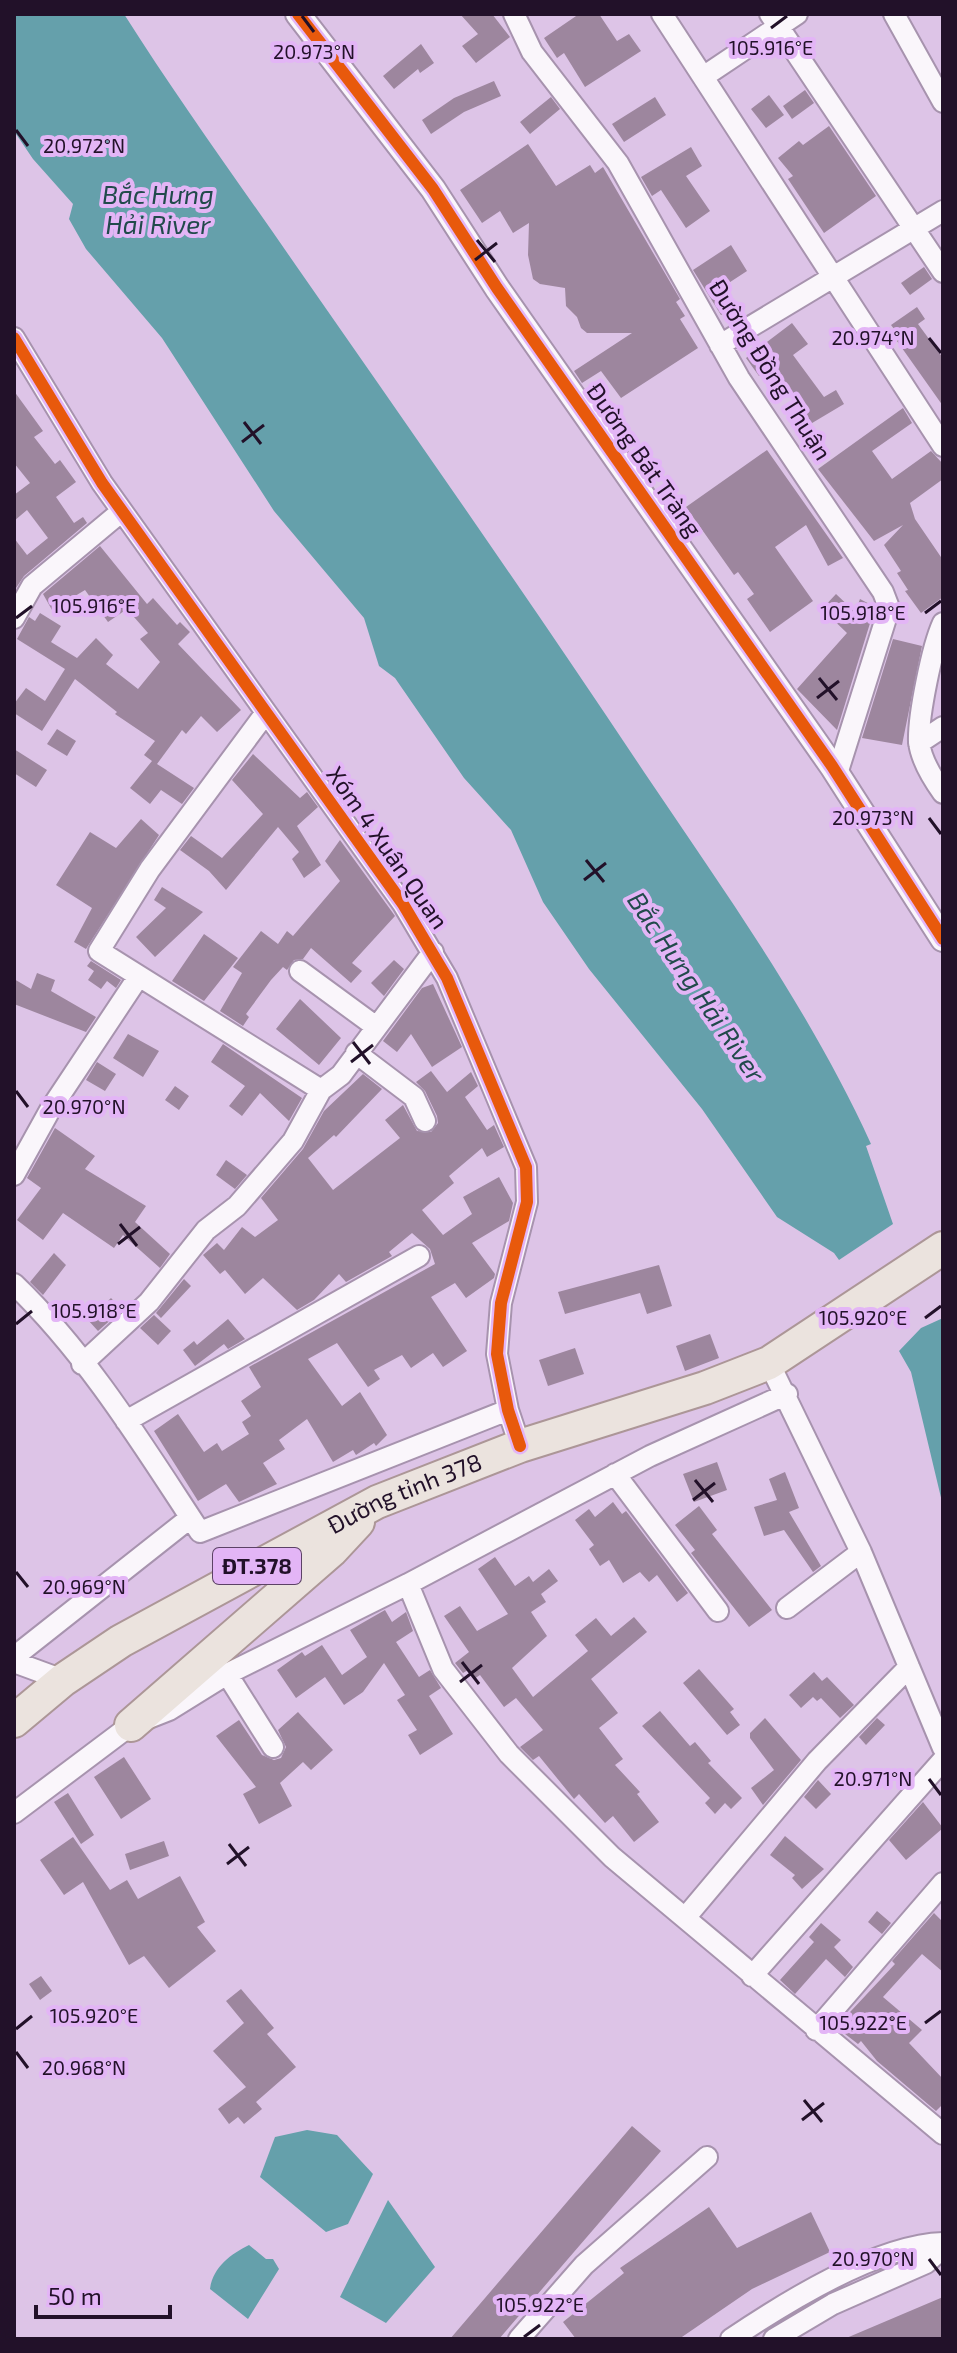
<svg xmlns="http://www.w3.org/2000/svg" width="957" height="2353" font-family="'Exo 2',sans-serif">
	<rect width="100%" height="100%" fill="#ddc4e7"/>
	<path fill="#65a0ab" d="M14 14H124C179 101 239 183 297 267 414 435 531 602 644 772 725 892 811 1012 871 1144L866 1146 893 1224 839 1260 834 1253 777 1217 702 1109 589 969 543 902 511 830 464 778 395 678 379 666 364 618 274 511 162 338 86 249 69 219 73 204 33 159 14 131Z
		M943 1318V1506L911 1372 899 1351 921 1328Z
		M307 2130 337 2135 373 2174 348 2224 326 2232 260 2177 275 2137Z
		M388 2200 435 2267 386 2323 340 2297Z
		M249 2245 266 2259H273L279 2269 248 2319 210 2289C213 2267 231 2254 249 2245Z"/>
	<path fill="#9d869e" d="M460 14H492L510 37 476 63 462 46 478 34Z
		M579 14H599L617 41 629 34 641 51 585 87 564 53 557 58 544 38Z
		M421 44 434 63 420 73 418 69 394 89 383 76Z
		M494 81 501 96 464 112 431 134 422 120 454 98Z
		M805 90 814 103 792 119 783 106Z
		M769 95 784 115 766 128 751 109Z
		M551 97 560 109 530 134 520 122Z
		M655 97 666 115 624 142 612 124Z
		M829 126 876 196 824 233 788 179 793 176 778 158 799 141 803 145Z
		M528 144 556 186 590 165 595 173 603 167 680 299 676 302 685 316 680 319 698 348 621 398 601 371 582 383 574 371 632 333H587L581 328 577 317 566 306 565 288 540 284 533 279 528 255 529 223 513 233 500 211 482 223 460 190Z
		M691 147 702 166 686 176 710 211 686 228 661 190 652 196 641 177Z
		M731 245 747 271 721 288 733 307 721 315 693 270Z
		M924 267 932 279 910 295 901 283Z
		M917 307 925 319 918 324 943 358V406L897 341 901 338 891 325Z
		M792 323 808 344 793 355 824 397 836 390 844 404 797 432 789 418 804 409 773 366 759 376 746 358Z
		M14 391 43 431 34 437 55 464 60 460 76 482 56 497 74 523 83 517 87 523 24 576 14 591V538L27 555 48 538 27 510 14 521V495L30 483 14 463Z
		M903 408 912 423 872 451 892 479 931 451 943 464V479L910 503 915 519 943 560V597L921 613 905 591 908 590 897 573 901 571 884 545 903 525 874 541 818 469Z
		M767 450 843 558 828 566 806 525 775 547 813 601 770 632 747 599 754 594 738 572 734 575 686 507Z
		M100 546 147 604 153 598 177 625 180 622 190 632 178 644 241 710 217 732 201 716 186 734 182 730 157 764 194 788 182 804 161 790 150 804 130 788 152 761 144 755 155 741 115 714 117 712 75 679 42 731 14 713V704L26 688 45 701 65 669 17 639 29 617 35 621 40 613 61 626 51 642 77 658 96 638 113 655 106 664 138 689 160 662 140 639 148 633 127 609 108 622 85 590 52 610 43 594Z
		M836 594 855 612 860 599 875 607 837 730 797 689 847 633 822 609Z
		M893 639 922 646 902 745 862 738Z
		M57 729 76 741 67 756 47 744Z
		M14 749 47 770 36 787 14 773Z
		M253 754 300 798 307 792 318 807 297 826 321 865 304 878 292 859 299 852 278 827 226 890 209 871 180 850 191 836 222 858 263 814 232 780Z
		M141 819 159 835 86 949 74 942 92 908 56 885 90 832 116 848Z
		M340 840 395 916 352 963 362 971 351 983 311 948 303 959 294 960 287 970 283 967 271 980 246 1014 249 1017 243 1026 220 1011 242 973 233 967 261 931 278 944 287 931 293 936 340 881 325 861Z
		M162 887 203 912 155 957 136 937 166 908 154 900Z
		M204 934 238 958 204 1001 172 981Z
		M394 960 404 969 384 996 371 983Z
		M91 961 121 980 116 988 107 981 101 989 88 980 94 971 87 966Z
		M37 973 55 980 51 991 96 1017 86 1032 14 1004V979L31 989Z
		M433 984 462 1047 432 1067 411 1034 397 1052 383 1041 422 988Z
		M300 999 341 1038 319 1065 276 1029Z
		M128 1034 159 1051 143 1077 113 1058Z
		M223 1044 302 1098 289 1121 260 1093 242 1116 229 1106 245 1086 211 1062Z
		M97 1062 116 1074 105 1091 86 1080Z
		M431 1071 447 1092 471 1072 478 1086 465 1097 487 1130 494 1125 504 1147 487 1157 482 1148 449 1176 454 1183 422 1210 443 1235 472 1214 463 1197 499 1177 513 1203 509 1221 472 1243 495 1274 494 1278 466 1298 455 1283 431 1297 467 1351 443 1367 433 1353 411 1368 402 1355 374 1370 380 1379 368 1387 337 1343 308 1359 342 1406 360 1392 387 1435 376 1446 374 1443 356 1455 353 1450 333 1462 307 1419 279 1440 285 1449 263 1463 277 1484 239 1502 226 1484 198 1501 154 1431 178 1414 204 1452 217 1443 222 1451 249 1434 242 1422 251 1416 241 1401 261 1387 249 1367 435 1264 430 1249 412 1233 389 1252 392 1256 346 1282 339 1274 314 1300 297 1310 263 1278 245 1294 225 1270 220 1274 203 1255 217 1243 224 1250 242 1227 255 1237 278 1220 261 1198 303 1149 324 1111 363 1074 382 1089 336 1137 334 1135 308 1158 333 1190 400 1138 385 1120 403 1105 417 1131 431 1132 438 1123 437 1116 425 1091 416 1082Z
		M175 1086 189 1096 179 1110 165 1100Z
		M55 1128 95 1156 85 1169 146 1206 135 1222 170 1254 160 1268 123 1235 114 1248 63 1213 43 1240 17 1220 41 1188 27 1178Z
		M226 1160 247 1175 235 1189 216 1175Z
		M54 1253 66 1265 43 1295 30 1282Z
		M659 1265 672 1306 647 1314 640 1293 565 1314 558 1292Z
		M184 1279 191 1286 161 1318 156 1313Z
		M111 1298 122 1310 98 1331 88 1320Z
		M154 1315 171 1331 158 1345 140 1328Z
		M228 1319 245 1339 228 1349 224 1344 195 1366 183 1350 194 1341 197 1345Z
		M710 1334 719 1358 685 1371 676 1346Z
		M575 1348 584 1374 548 1386 539 1360Z
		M717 1462 727 1490 694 1502 683 1474Z
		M785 1472 799 1508 789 1512 821 1566 813 1572 784 1530 764 1536 754 1507 777 1500 769 1479Z
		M613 1502 622 1514 626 1511 688 1593 677 1602 657 1575 649 1582 640 1572 623 1583 609 1560 600 1566 589 1549 594 1545 575 1520 589 1509 595 1517Z
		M699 1506 717 1530 712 1534 772 1610 749 1627 691 1553 695 1550 675 1525Z
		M495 1557 515 1586 529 1576 533 1582 549 1569 558 1581 541 1594 546 1602 531 1612 547 1636 512 1668 533 1697 588 1651 575 1635 596 1618 611 1636 634 1617 647 1632 591 1679 618 1713 599 1728 623 1759 615 1765 640 1792 637 1794 659 1822 634 1842 613 1816 605 1823 579 1794 574 1799 539 1756 533 1760 520 1747 543 1730 516 1698 504 1707 480 1675 474 1679 468 1670 463 1673 455 1663 469 1652 444 1616 460 1606 477 1631 508 1614 478 1569Z
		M385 1610 392 1622 406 1612 413 1631 396 1642 419 1677 430 1670 441 1688 429 1696 453 1734 420 1755 408 1735 417 1730 397 1700 405 1695 384 1663 363 1692 344 1705 325 1677 296 1698 277 1670 302 1652 305 1656 322 1645 342 1675 367 1657 350 1630Z
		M699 1669 734 1709 730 1712 740 1725 727 1735 683 1683Z
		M814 1672 822 1681 827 1677 854 1705 840 1718 821 1698 817 1701 813 1697 801 1708 789 1695Z
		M660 1711 690 1746 695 1742 711 1761 708 1763 742 1798 731 1809 725 1803 715 1814 705 1803 710 1798 642 1726Z
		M298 1712 333 1750 311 1770 303 1762 280 1783 292 1806 259 1824 243 1794 256 1787 216 1736 239 1720 262 1755 274 1760 281 1758 286 1747 278 1730Z
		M765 1718 801 1760 763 1805 751 1788 774 1770 750 1738V1733Z
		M877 1718 885 1725 866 1745 859 1737Z
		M124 1757 151 1799 121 1819 94 1777Z
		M818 1780 831 1794 816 1809 804 1797Z
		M68 1793 94 1835 81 1844 54 1802Z
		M923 1802 943 1828 906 1860 889 1840Z
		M785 1836 824 1869 802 1889 792 1878 795 1875 770 1855Z
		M73 1837 110 1890 127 1880 138 1899 180 1876 205 1922 197 1927 216 1951 169 1988 144 1956 129 1965 83 1882 64 1895 40 1860Z
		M164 1841 169 1856 130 1870 125 1854Z
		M877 1911 891 1923 882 1934 868 1922Z
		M934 1913 943 1922V1972L922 1954 883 1997 922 2030 909 2043 943 2079V2104L936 2111 877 2061 861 2041 858 2044 836 2027 895 1964 892 1961Z
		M821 1923 841 1940 834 1947 853 1967 845 1977 826 1959 795 1994 780 1980 814 1942 809 1937Z
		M41 1976 52 1991 40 2000 29 1984Z
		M241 1989 274 2028 267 2034 296 2067 256 2102 262 2109 244 2124 238 2117 229 2124 218 2109 246 2087 213 2051 244 2023 226 2001Z
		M632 2126 661 2151 499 2339H450Z
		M709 2207 737 2248 811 2212 830 2252 752 2289 679 2339H576L563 2322 624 2273 620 2268Z
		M943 2297V2339H844Z"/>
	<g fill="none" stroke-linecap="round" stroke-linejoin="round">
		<defs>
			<path id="minor" d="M514 14 532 52 618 163 739 378 883 592 888 605 887 615 837 774
				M662 14 943 446
				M770 14 943 272
				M894 14 943 102
				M703 77 797 14
				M14 338 102 483 403 904 447 978 526 1167 527 1202 501 1303 497 1354 508 1410 520 1446
				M720 345 943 211
				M14 618 32 586 122 511
				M943 623C932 647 918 716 919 742 921 760 933 779 943 793
				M265 714 150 869 99 951 321 1090 341 1075 433 952
				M919 743 943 727
				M300 971 375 1026
				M356 1053 414 1097 425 1121
				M14 1175 50 1110 139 976
				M14 1284C88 1355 144 1447 200 1532L508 1410
				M769 1363 861 1552 943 1748
				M82 1364 149 1302 206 1230 237 1206 293 1141 321 1090
				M126 1421 419 1256
				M615 1474 718 1611
				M408 1584 443 1669 509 1754 612 1857 943 2134
				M787 1608 861 1552
				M14 1657 190 1518
				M14 1662 63 1680
				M227 1674 273 1747
				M14 1813 131 1725 169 1710 227 1674 408 1584 650 1456 787 1394
				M685 1918 817 1761 909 1667
				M752 1976 943 1760
				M816 2030 943 1883
				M519 2339 584 2265 707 2157
				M731 2339C786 2302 877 2245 943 2243
				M774 2339 833 2304 926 2263 943 2248"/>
			<path id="tertiary" d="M298 14 433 189 497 288 832 766 943 939"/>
			<g id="primary">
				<path id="s1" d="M14 1721 63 1680 121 1641 377 1502 520 1446 705 1388 769 1363 943 1248"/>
				<path d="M131 1725 331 1551 358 1522"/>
			</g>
		</defs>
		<use href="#minor" stroke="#a793ae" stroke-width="24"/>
		<use href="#tertiary" stroke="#a793ae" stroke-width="28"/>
		<use href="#primary" stroke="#ac9697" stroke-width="36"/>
		<use href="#minor" stroke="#faf6fb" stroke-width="20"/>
		<use href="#tertiary" stroke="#faf6fb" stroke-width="24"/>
		<use href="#primary" stroke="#ebe3de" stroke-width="32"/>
		<defs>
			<path id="cycleway" d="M298 14 433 189 497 288 832 766 943 939
				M14 338 102 483 403 904 447 978 526 1167 527 1202 501 1303 497 1354 508 1410 520 1446"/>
		</defs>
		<use href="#cycleway" stroke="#e3b5f6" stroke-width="17"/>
		<use href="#cycleway" stroke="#e8590c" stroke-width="12"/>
	</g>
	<path fill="none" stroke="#221129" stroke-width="3" d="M302 16 314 32M771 28 787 16M16 130 28 146M477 240 495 262M475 260 497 243M929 338 941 353M244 422 261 444M242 442 264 425M925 613 941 601M16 618 32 606M819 678 837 700M817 698 839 681M929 818 941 834M586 860 604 882M584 880 606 863M353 1042 370 1064M351 1062 373 1045M16 1091 28 1107M120 1224 137 1246M118 1244 140 1227M925 1318 941 1306M16 1324 32 1311M695 1480 713 1502M693 1500 715 1483M16 1572 28 1587M462 1662 479 1684M460 1682 482 1665M929 1779 941 1795M229 1844 246 1866M227 1864 249 1847M925 2023 941 2011M16 2029 32 2016M16 2052 28 2068M804 2100 822 2122M802 2120 824 2103M929 2259 941 2275M524 2337 540 2325"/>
	<g text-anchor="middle" stroke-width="8" stroke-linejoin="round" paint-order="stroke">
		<rect fill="#e3b5f6" stroke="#5c4266" stroke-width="2" x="213" y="1548" width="88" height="36" rx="6"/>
		<g font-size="22" font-weight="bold" fill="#221129">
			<text x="257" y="1574">ĐT.378</text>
		</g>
		<g font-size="24" fill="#221129" stroke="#e3b5f6">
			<text transform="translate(770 370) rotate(58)" y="8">Đường Đồng Thuận</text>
			<text transform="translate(644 460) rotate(55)" y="8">Đường Bát Tràng</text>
			<text transform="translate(387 848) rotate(55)" y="8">Xóm 4 Xuân Quan</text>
			<text dy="8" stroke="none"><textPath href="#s1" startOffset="454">Đường tỉnh 378</textPath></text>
		</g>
		<g font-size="26" font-style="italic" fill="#214a4b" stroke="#e3b5f6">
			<text x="158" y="204">Bắc Hưng<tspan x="158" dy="30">Hải River</tspan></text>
			<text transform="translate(696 987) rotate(56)" y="9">Bắc Hưng Hải River</text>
		</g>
	</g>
	<g font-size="20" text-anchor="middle" fill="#221129" stroke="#e3b5f6" stroke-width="8" stroke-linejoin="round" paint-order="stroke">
		<text x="771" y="55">105.916°E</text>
		<text x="314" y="59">20.973°N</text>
		<text x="84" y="153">20.972°N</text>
		<text x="873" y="345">20.974°N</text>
		<text x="94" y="613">105.916°E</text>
		<text x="863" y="620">105.918°E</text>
		<text x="873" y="825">20.973°N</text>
		<text x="84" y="1114">20.970°N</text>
		<text x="94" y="1318">105.918°E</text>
		<text x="863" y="1325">105.920°E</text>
		<text x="84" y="1594">20.969°N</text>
		<text x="873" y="1786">20.971°N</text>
		<text x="94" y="2023">105.920°E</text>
		<text x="863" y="2030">105.922°E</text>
		<text x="84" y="2075">20.968°N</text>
		<text x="873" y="2266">20.970°N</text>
		<text x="540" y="2312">105.922°E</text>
	</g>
	<rect width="957" height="2353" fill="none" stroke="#221129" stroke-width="32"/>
	<path d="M36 2305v12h134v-12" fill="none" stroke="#221129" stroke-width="4"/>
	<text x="48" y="2305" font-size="24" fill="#221129" stroke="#e3b5f6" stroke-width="6" paint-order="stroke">50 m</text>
</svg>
